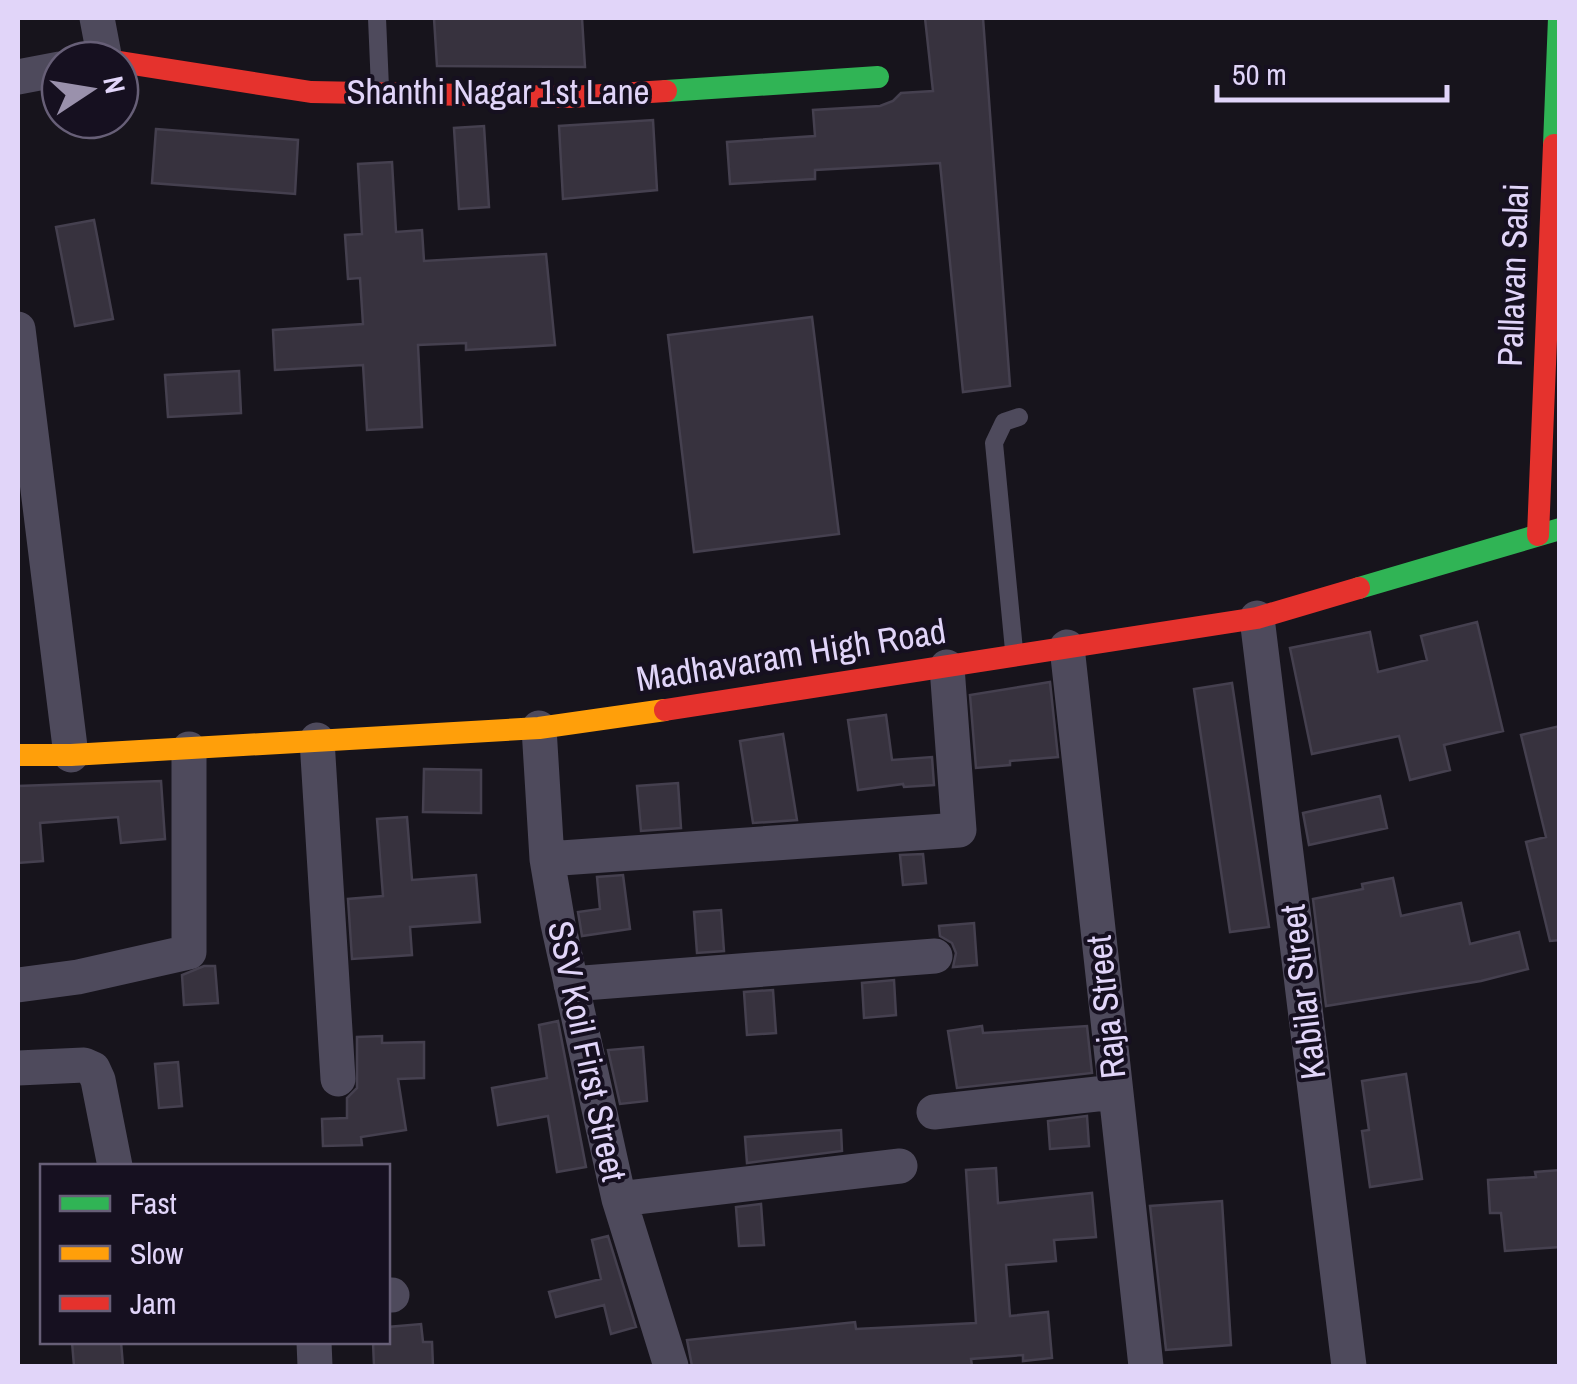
<svg xmlns="http://www.w3.org/2000/svg" width="1577" height="1384" font-family="'Archivo Narrow',sans-serif">
	<rect width="100%" height="100%" fill="#17141c"/>
	<path fill="#37323e" stroke="#45404f" stroke-width="2.5" d="M434 18H582L585 67 437 66Z
		M925 18H983L1010 386 963 392 940 163 815 170V179L730 184 727 142 815 136 813 110 880 106 893 101 901 93 933 91Z
		M653 120 657 190 563 199 559 126Z
		M484 126 489 207 459 209 454 128Z
		M156 129 298 140 295 194 152 183Z
		M392 162 396 232 422 230 424 261 546 254 555 345 466 350V343L418 345 422 427 367 430 363 365 275 370 273 330 363 324 360 278 348 279 345 235 362 234 358 164Z
		M94 220 113 319 75 326 56 227Z
		M812 317 839 534 694 552 668 335Z
		M239 371 241 413 168 417 165 375Z
		M1477 622 1503 731 1444 745 1450 770 1410 780 1399 736 1312 754 1290 648 1370 632 1378 672 1427 660 1421 636Z
		M1050 682 1058 757 1010 761V765L976 768 970 695Z
		M1232 683 1269 927 1230 932 1194 689Z
		M886 715 892 760 932 757 934 785 904 787 903 784 858 790 848 720Z
		M1560 726V940L1550 941 1526 842 1546 837 1521 735Z
		M783 734 797 820 753 823 740 741Z
		M424 769 481 770V813L423 812Z
		M161 781 165 839 121 843 118 817 40 823 43 861 18 863V786Z
		M678 783 681 828 641 831 637 786Z
		M1380 796 1387 828 1309 845 1303 813Z
		M407 817 412 880 476 875 480 922 410 927 412 955 352 959 348 899 383 896 377 819Z
		M923 854 926 883 903 885 900 855Z
		M623 875 630 929 582 936 578 912 600 909 597 877Z
		M1393 878 1401 916 1461 903 1470 944 1519 932 1528 969 1481 981 1326 1006 1313 899 1363 889 1362 884Z
		M721 910 724 951 697 953 694 912Z
		M974 923 977 965 953 967 956 953 952 943 940 936 939 926Z
		M204 966H215L218 1003 184 1005 182 975Z
		M894 980 896 1015 864 1018 862 983Z
		M773 990 776 1033 747 1035 744 992Z
		M558 1021 586 1167 557 1172 548 1116 498 1125 492 1088 547 1078 539 1025Z
		M982 1026 983 1033 1087 1026 1092 1073 957 1088 948 1031Z
		M382 1036V1043L424 1042V1078L398 1079 406 1130 361 1137 362 1145 323 1146 322 1119 347 1118V1098L357 1088V1037Z
		M643 1047 647 1101 620 1104 608 1050Z
		M178 1062 182 1106 159 1108 155 1064Z
		M1406 1074 1422 1179 1370 1187 1362 1131 1369 1130 1362 1081Z
		M1087 1116 1089 1146 1050 1149 1048 1121Z
		M841 1130 842 1151 747 1163 745 1137Z
		M996 1168 998 1203 1092 1193 1096 1237 1054 1240 1056 1261 1006 1265 1010 1316 1048 1312 1052 1358 1023 1361V1355L971 1359 972 1366H692L687 1340 855 1322 856 1329 976 1323 966 1170Z
		M1560 1170V1247L1505 1251 1501 1213H1490L1488 1180 1536 1177 1535 1172Z
		M1222 1201 1231 1345 1166 1350 1150 1206Z
		M761 1204 764 1245 739 1246 736 1207Z
		M608 1236 636 1327 611 1334 604 1305 556 1317 549 1292 601 1279 592 1240Z
		M421 1324 423 1342H432L433 1366H374L373 1342H388V1327Z
		M72 1342H121L123 1366H74Z"/>
	<g fill="none" stroke-linecap="round" stroke-linejoin="round">
		<path stroke="#4e4a5c" stroke-width="18" d="M377 18 380 88
			M1014 650 994 443 1004 422 1019 417"/>
		<path stroke="#4e4a5c" stroke-width="35" d="M97 18 105 60
			M18 77 60 69
			M18 329 71 755
			M1257 618 1349 1366
			M1067 647 1146 1366
			M539 728 547 859 558 924 619 1199 671 1366
			M317 740 338 1079
			M547 859 959 830 947 667
			M571 984 935 956
			M18 985 78 977 189 952V749
			M18 1068 84 1065 93 1069 98 1080 115 1166
			M934 1112 1115 1092
			M619 1199 900 1166
			M388 1295H392
			M314 1342 315 1366"/>
		<path stroke="#30b455" stroke-width="22" d="M666 91 878 77
			M1554 145 1559 18
			M1359 588 1560 529"/>
		<path stroke="#ff9f0a" stroke-width="22" d="M18 755H71L539 728 665 710"/>
		<path stroke="#e5322d" stroke-width="22" d="M120 62 311 92 571 97 666 91
			M1538 535 1554 145
			M665 710 1257 618 1359 588"/>
	</g>
	<g text-anchor="middle" stroke-width="8" stroke-linejoin="round" paint-order="stroke">
		<g font-size="35" fill="#e1d5f9" stroke="#161020">
			<text x="498" y="104">Shanthi Nagar 1st Lane</text>
			<text transform="translate(1513 275) rotate(-88)" y="12">Pallavan Salai</text>
			<text transform="translate(791 655) rotate(-9)" y="12">Madhavaram High Road</text>
			<text transform="translate(1303 992) rotate(-97)" y="12">Kabilar Street</text>
			<text transform="translate(1106 1007) rotate(-96)" y="12">Raja Street</text>
			<text transform="translate(587 1051) rotate(78)" y="12">SSV Koil First Street</text>
		</g>
	</g>
	<rect width="1577" height="1384" fill="none" stroke="#e1d5f9" stroke-width="40"/>
	<rect x="40" y="1164" width="350" height="180" fill="#161020" stroke="#675f77" stroke-width="2.5"/>
	<rect x="60" y="1196" width="50" height="15" fill="#30b455" stroke="#675f77" stroke-width="2.5"/>
	<text x="130" y="1214" font-size="30" fill="#e1d5f9">Fast</text>
	<rect x="60" y="1246" width="50" height="15" fill="#ff9f0a" stroke="#675f77" stroke-width="2.5"/>
	<text x="130" y="1264" font-size="30" fill="#e1d5f9">Slow</text>
	<rect x="60" y="1296" width="50" height="15" fill="#e5322d" stroke="#675f77" stroke-width="2.5"/>
	<text x="130" y="1314" font-size="30" fill="#e1d5f9">Jam</text>
	<g transform="translate(90 90) rotate(78)"><circle r="48" fill="#161020" stroke="#675f77" stroke-width="2.5"/>
	<path d="M0-8L18 38L0 25L-18 38Z" fill="#9a91ac"/>
	<text y="-15" font-size="28" font-weight="bold" text-anchor="middle" fill="#e1d5f9">N</text>
	</g>
	<path d="M1217 85v15h230v-15" fill="none" stroke="#e1d5f9" stroke-width="5"/>
	<text x="1232" y="85" font-size="30" fill="#e1d5f9" stroke="#161020" stroke-width="8" paint-order="stroke">50 m</text>
</svg>
